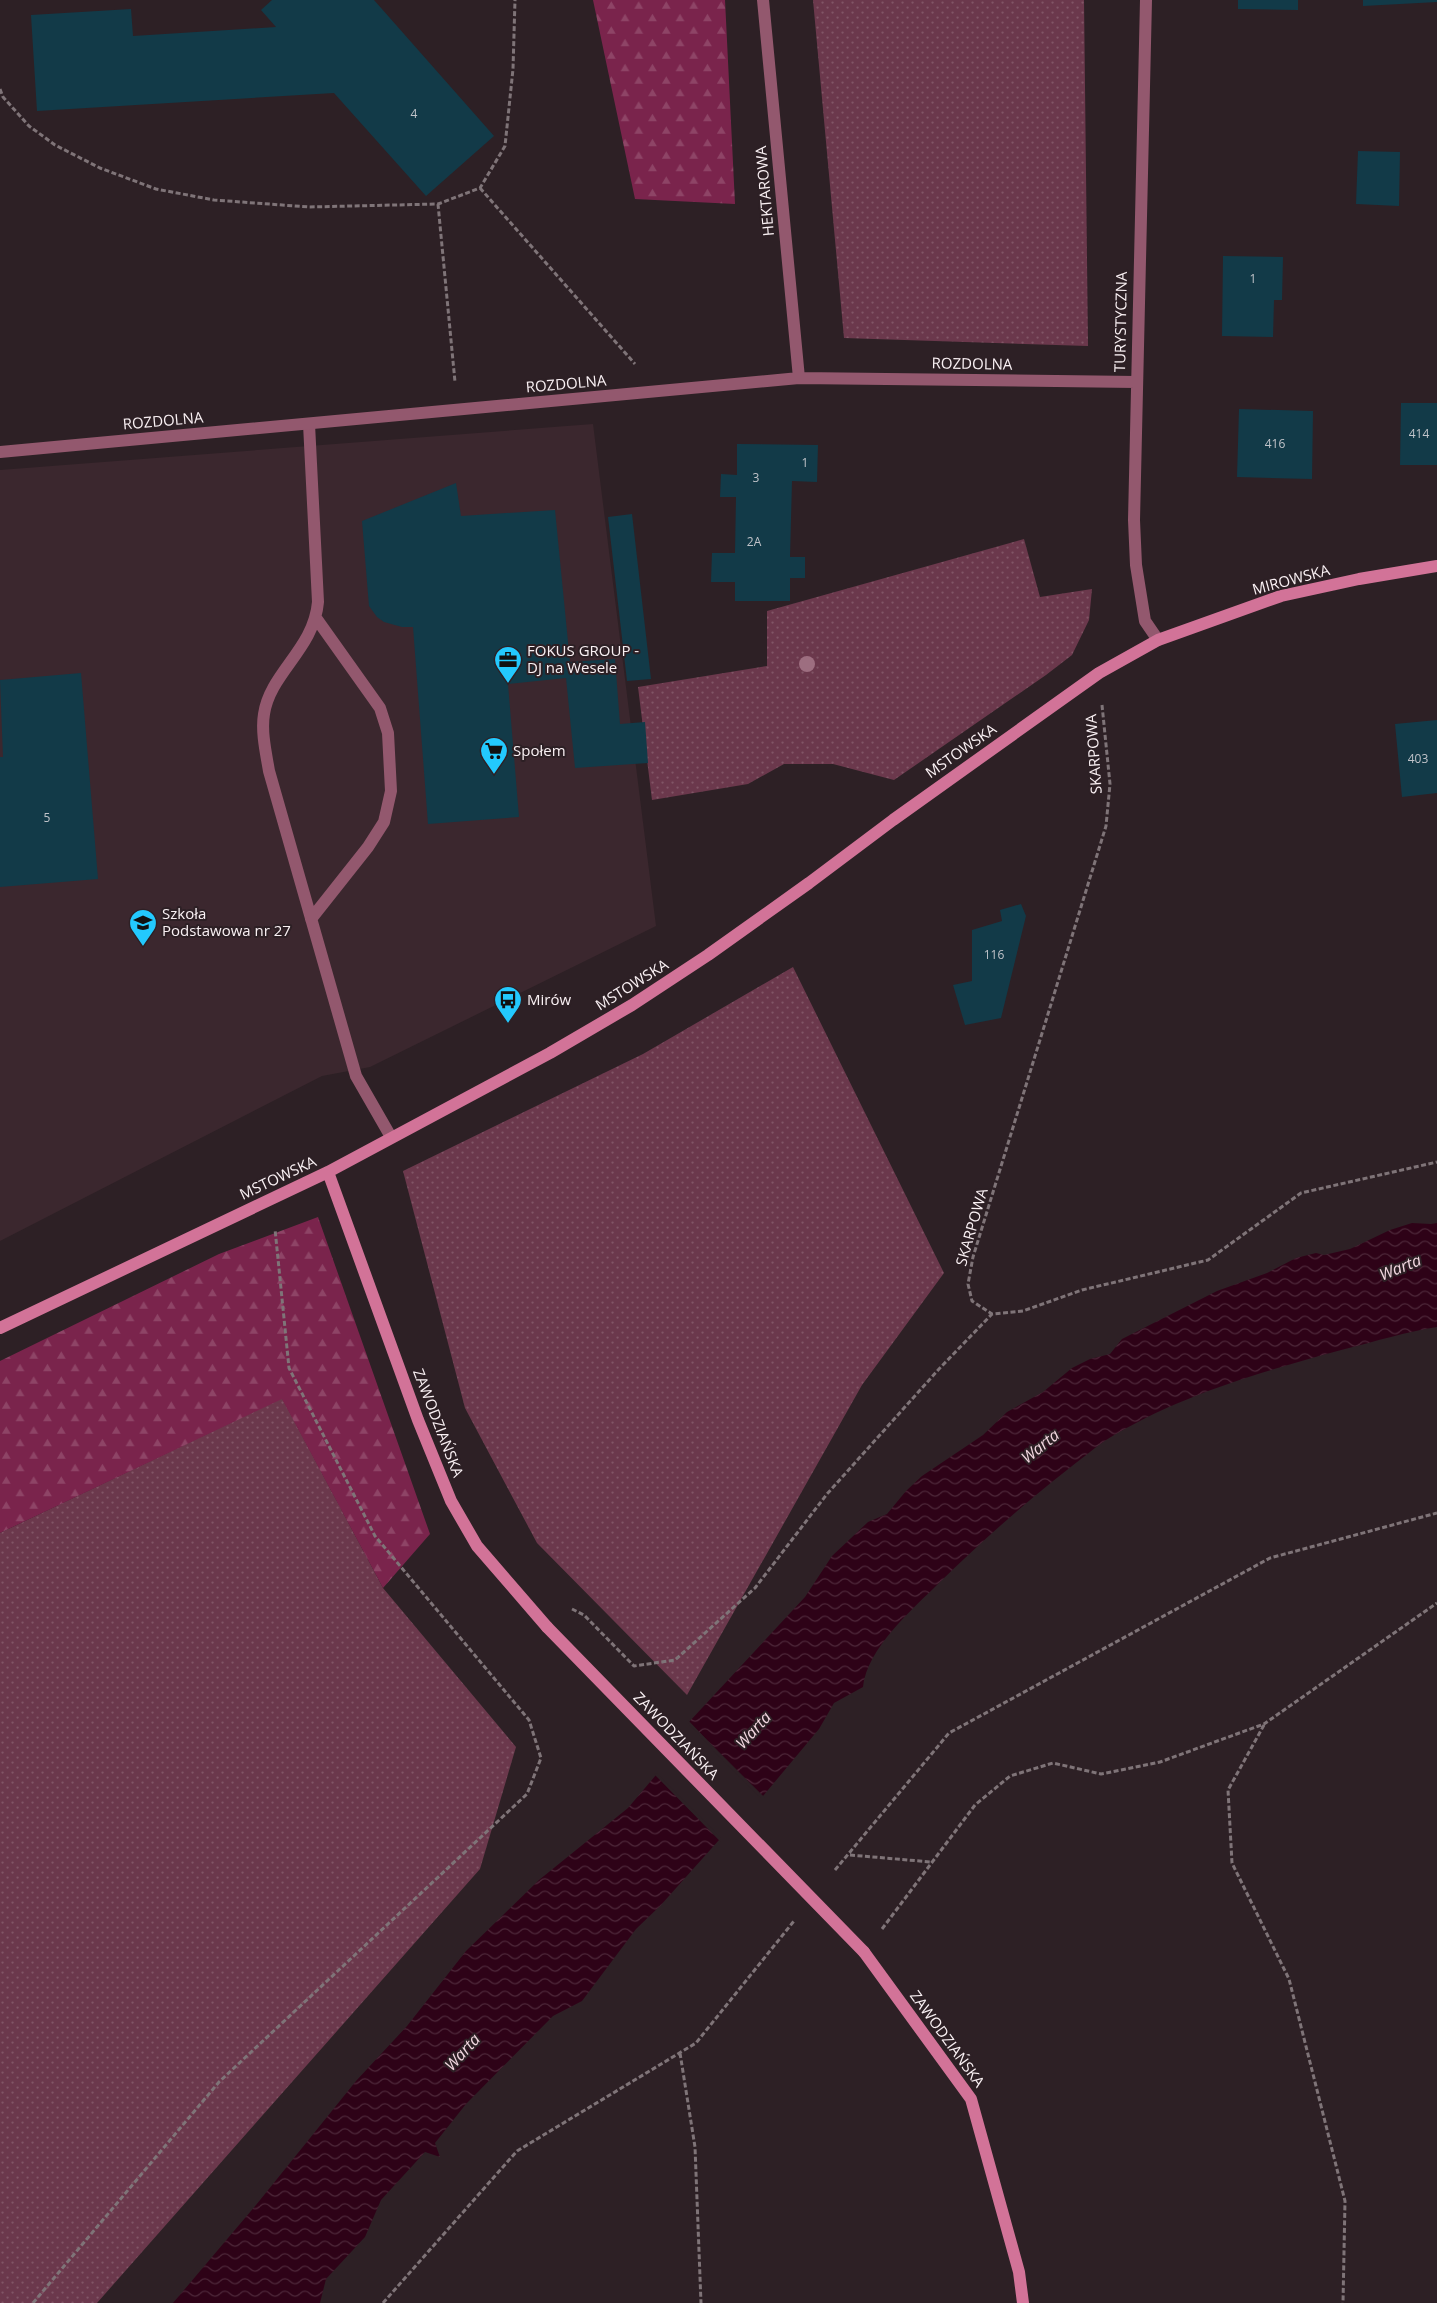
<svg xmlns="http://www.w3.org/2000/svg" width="1437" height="2303" font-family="'Open Sans',sans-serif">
	<defs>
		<pattern id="grass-dots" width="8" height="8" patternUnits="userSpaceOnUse" patternTransform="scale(1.25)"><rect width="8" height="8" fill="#6b384c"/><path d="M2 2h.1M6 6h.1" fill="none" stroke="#815566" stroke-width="1.8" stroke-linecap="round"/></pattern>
		<pattern id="forest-firs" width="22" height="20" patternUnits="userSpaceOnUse" patternTransform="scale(1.25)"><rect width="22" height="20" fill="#7a244c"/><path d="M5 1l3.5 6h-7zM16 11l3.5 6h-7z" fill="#8e4466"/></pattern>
		<pattern id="water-waves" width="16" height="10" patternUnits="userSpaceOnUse" patternTransform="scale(1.25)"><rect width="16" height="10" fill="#2e0217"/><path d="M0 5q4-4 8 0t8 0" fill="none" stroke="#4d2739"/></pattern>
	</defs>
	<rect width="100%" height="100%" fill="#2d2025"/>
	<path fill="#3b272e" d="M593 424 656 926 370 1067 322 1076 0 1241V470Z"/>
	<path fill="url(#grass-dots)" d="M813 0H1084L1088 346 844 338Z
		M1024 539 1040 597 1092 589 1089 620 1072 655 1046 675 894 780 833 764H784L748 784 652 800 638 687 767 666V611Z
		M793 967 944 1273 862 1385 687 1695 537 1543 465 1408 403 1171 643 1054Z
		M282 1398 383 1588 516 1747 480 1869 97 2303H0V1533Z"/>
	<path fill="url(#forest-firs)" d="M593 0H725L735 204 635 199Z
		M318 1217 430 1534 383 1588 282 1399 0 1533V1361L219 1254Z"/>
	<path fill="url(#water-waves)" d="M1412 1223 1431 1224 1437 1223V1327C1405 1332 1377 1341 1345 1349 1264 1371 1178 1395 1106 1440 1093 1449 1080 1460 1067 1470 1022 1505 980 1543 940 1582 913 1609 867 1648 863 1687L834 1703 819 1729 763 1796 689 1722 805 1597 832 1556 868 1522 887 1514 906 1491 922 1476 983 1435 1007 1412 1043 1392 1072 1368 1090 1359 1110 1354 1122 1339 1217 1291 1267 1273 1296 1258 1316 1253 1324 1255 1350 1249 1390 1230Z
		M656 1775 719 1840 660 1906 636 1929 582 2001 553 2016 466 2104 435 2143 440 2157 425 2152 381 2200 365 2237 326 2279 320 2303H173L256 2205 356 2081 407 2026 466 1951 539 1880 628 1808Z"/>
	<path fill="#2d2025" d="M688 1720 726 1760 765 1798H761L724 1762 688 1723Z
		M657 1773 721 1838V1842L654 1774Z"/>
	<path fill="#123a48" d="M272 0H374L494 136 426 196 334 93 37 111 31 15 131 9 133 36 276 27 261 10Z
		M1238 0H1298V10L1238 9Z
		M1363 0H1437V2L1363 6Z
		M1358 151 1400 152 1399 206 1356 204Z
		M1223 256 1283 257 1282 300H1274L1273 337 1222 336Z
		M1401 403H1437V465H1400Z
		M1239 409 1313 411 1312 479 1237 477Z
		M737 444 818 445 817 482 792 481 790 557H805V578H790V601H735V582H711L712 553H735L736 497H720L721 474 737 475Z
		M456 483 461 516 555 510 570 662 615 659 620 724 645 722 648 763 575 768 566 678 508 684 519 817 428 824 413 627H402L384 622 377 617 369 606 362 521Z
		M632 514 651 679 627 681 608 517Z
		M81 673 98 879 0 887V757H3L0 680Z
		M1437 720V793L1402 797 1395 724Z
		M1021 904 1026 916 1001 1018 965 1025 953 985 972 981V930L1002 921 1000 910Z"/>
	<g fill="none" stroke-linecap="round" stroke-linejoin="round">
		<path stroke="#7f7478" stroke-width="3" stroke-dasharray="5 2.5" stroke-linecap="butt" d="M0 89 3 97 29 126 55 145 100 168 156 189 214 200 309 207 438 204 480 188 505 146 513 69 515 0
			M480 188 635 364
			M438 204 455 382
			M1102 705 1110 784 1106 826 973 1257 968 1284 972 1301 992 1314 1023 1311 1082 1290 1208 1260 1301 1193 1437 1162
			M572 1609 584 1615 634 1666 675 1660 755 1588 827 1494 939 1369 992 1314
			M1264 1725 1228 1790 1232 1863 1289 1979 1345 2201 1343 2303
			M850 1855 931 1862
			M835 1870 949 1733 1270 1558 1437 1513
			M882 1929 975 1805 1010 1776 1053 1763 1101 1774 1160 1762 1264 1724 1437 1603
			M680 2053 695 2147 701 2303
			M33 2303 219 2082 527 1794 541 1758 529 1720 375 1536 289 1368 275 1229
			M383 2303 517 2151 696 2043 794 1921"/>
		<path stroke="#93586e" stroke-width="12" d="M309 424 318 602C314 649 270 673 264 714 261 732 266 753 269 771L356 1076 391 1137
			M311 919 368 847 384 822 391 791 388 733 380 708 316 618"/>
		<path stroke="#93586e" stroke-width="12" d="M763 0 799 378
			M1146 0 1134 520 1136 565 1145 621 1158 640
			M0 452 799 378 1136 382"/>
		<path stroke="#d27398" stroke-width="12" d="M328 1172 418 1420 451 1501 477 1546 547 1627
			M0 1328 328 1172 550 1053 632 1005 708 955 809 883 893 820 1099 673 1158 640 1281 596 1359 579 1437 566
			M864 1952 971 2099 1019 2272 1023 2303"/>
		<path stroke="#d27398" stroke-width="12" d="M547 1627 864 1952"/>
	</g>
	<circle fill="#9d6e80" cx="807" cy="664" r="8"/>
	<defs>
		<symbol id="office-pin" viewBox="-11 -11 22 30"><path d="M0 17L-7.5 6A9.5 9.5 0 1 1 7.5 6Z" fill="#23c9fe" stroke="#2d2025"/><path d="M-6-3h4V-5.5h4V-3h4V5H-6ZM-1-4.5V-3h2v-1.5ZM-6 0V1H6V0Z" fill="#111"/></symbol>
		<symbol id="supermarket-pin" viewBox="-11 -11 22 30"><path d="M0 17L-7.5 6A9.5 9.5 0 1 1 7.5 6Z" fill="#23c9fe" stroke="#2d2025"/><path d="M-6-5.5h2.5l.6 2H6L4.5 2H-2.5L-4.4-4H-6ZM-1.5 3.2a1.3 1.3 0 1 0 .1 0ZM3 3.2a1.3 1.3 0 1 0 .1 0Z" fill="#111"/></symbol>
		<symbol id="school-pin" viewBox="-11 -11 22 30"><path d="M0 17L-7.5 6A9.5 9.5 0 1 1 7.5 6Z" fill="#23c9fe" stroke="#2d2025"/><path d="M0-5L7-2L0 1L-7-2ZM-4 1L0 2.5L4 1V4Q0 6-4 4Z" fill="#111"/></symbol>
		<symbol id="bus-pin" viewBox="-11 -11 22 30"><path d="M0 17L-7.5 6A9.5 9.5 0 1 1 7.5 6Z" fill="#23c9fe" stroke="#2d2025"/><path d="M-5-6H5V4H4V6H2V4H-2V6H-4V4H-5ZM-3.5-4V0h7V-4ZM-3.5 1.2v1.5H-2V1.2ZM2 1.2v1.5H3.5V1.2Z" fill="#111"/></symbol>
	</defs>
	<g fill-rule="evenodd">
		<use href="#office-pin" x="492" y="644" width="32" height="43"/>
		<use href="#supermarket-pin" x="478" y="735" width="32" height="43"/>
		<use href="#school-pin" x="127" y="907" width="32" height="43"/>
		<use href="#bus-pin" x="492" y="984" width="32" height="43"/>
	</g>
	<g text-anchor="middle" stroke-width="4" stroke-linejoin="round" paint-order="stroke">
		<g font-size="12" fill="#c0c3c9">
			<text x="414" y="118">4</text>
			<text x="1253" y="283">1</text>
			<text x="1419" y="438">414</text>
			<text x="1275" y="448">416</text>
			<text x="805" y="467">1</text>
			<text x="756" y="482">3</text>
			<text x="754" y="546">2A</text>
			<text x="1418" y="763">403</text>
			<text x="47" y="822">5</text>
			<text x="994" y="959">116</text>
		</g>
		<g font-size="15" fill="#faf1f4" stroke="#2d2025">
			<text transform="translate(765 191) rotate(-95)" y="5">HEKTAROWA</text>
			<text transform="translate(1121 322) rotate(-89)" y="5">TURYSTYCZNA</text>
			<text transform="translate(972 364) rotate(1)" y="5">ROZDOLNA</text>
			<text transform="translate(566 384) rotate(-5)" y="5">ROZDOLNA</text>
			<text transform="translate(163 421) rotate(-5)" y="5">ROZDOLNA</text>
			<text transform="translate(1291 580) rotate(-15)" y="5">MIROWSKA</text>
			<text transform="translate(961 751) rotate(-35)" y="5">MSTOWSKA</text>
			<text transform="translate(1094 754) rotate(-94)" y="5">SKARPOWA</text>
			<text transform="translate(632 985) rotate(-32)" y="5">MSTOWSKA</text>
			<text transform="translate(278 1178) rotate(-25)" y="5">MSTOWSKA</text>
			<text transform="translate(972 1227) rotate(-74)" y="5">SKARPOWA</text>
			<text transform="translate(438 1423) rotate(69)" y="5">ZAWODZIAŃSKA</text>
			<text transform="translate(676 1736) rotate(46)" y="5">ZAWODZIAŃSKA</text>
			<text transform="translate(947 2039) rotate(54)" y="5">ZAWODZIAŃSKA</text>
		</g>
		<g font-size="15" fill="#faf1f4" stroke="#2d2025" text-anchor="start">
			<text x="527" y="656">FOKUS GROUP -<tspan x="527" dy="17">DJ na Wesele</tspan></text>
			<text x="513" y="756">Społem</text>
			<text x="162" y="919">Szkoła<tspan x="162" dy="17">Podstawowa nr 27</tspan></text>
			<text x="527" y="1005">Mirów</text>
		</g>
		<g font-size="16" font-style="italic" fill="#f3d8e1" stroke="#2d2025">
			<text transform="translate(1400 1267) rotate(-22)" y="6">Warta</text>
			<text transform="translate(1040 1446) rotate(-39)" y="6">Warta</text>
			<text transform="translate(753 1730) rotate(-48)" y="6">Warta</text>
			<text transform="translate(462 2052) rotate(-48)" y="6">Warta</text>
		</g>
	</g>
</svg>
